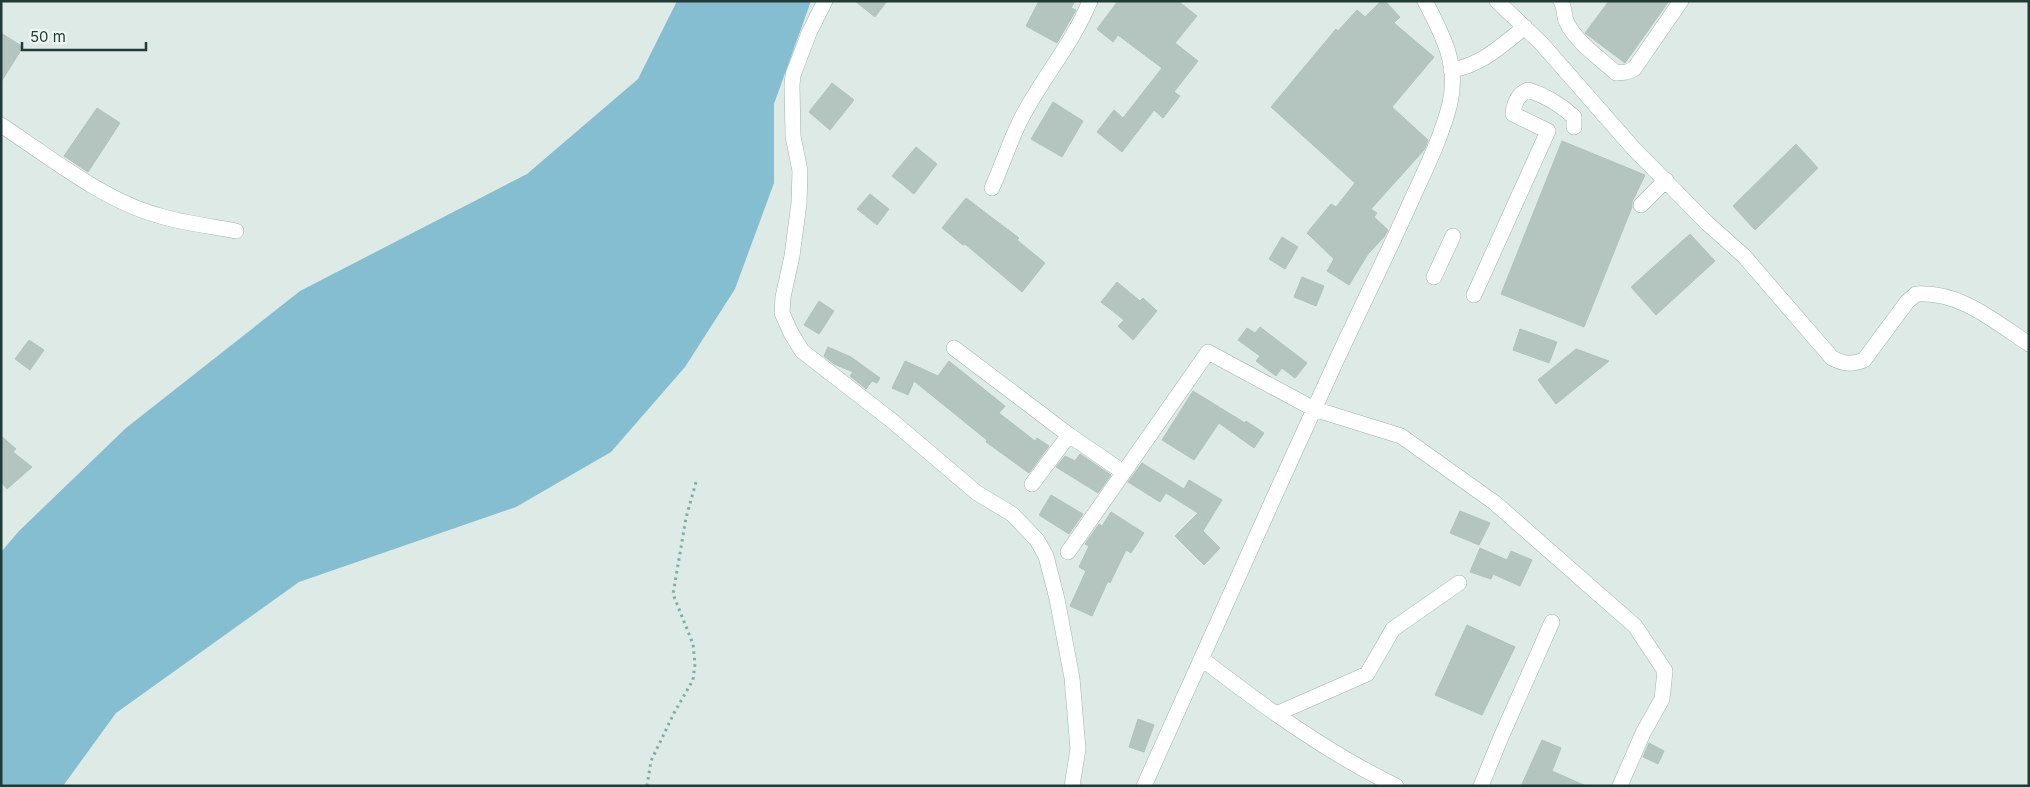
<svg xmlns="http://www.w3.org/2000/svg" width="2030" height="787" font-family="Inter,sans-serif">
	<rect width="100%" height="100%" fill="#deeae6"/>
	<path fill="#85bed0" d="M677 1H811L774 104V183L735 289 685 367 611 452 516 507 299 582 116 713 63 786H1V552L19 531 126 428 300 291 527 174 638 79Z"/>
	<path fill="#b4c5bf" stroke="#b1c3bd" d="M855 1H887L875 17Z
		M1039 1H1075L1071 8 1076 10 1057 43 1026 26Z
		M1118 1H1178L1197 16 1175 43 1198 61 1174 92 1180 96 1163 118 1154 110 1122 152 1097 132 1114 110 1123 118 1162 68 1118 35 1113 42 1097 29Z
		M1381 1H1385L1400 17 1394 23 1434 57 1392 107 1428 140 1424 150 1371 209 1377 213 1374 217 1388 230 1384 237 1368 254 1349 285 1327 271 1334 259 1307 233 1331 204 1336 207 1355 183 1271 107 1336 29 1338 31 1357 10 1365 17Z
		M1609 1H1669L1625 63 1585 33Z
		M1 33 23 47 1 82Z
		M832 83 854 100 830 130 809 112Z
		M1053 102 1083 121 1062 157 1031 139Z
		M97 108 120 123 88 172 64 156Z
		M1562 141 1645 175 1632 202V207L1584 327 1501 294Z
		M1796 144 1818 168 1755 230 1733 206Z
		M916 147 937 164 914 194 892 176Z
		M870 194 889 209 877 225 857 209Z
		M966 198 1019 238 1017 240 1045 263 1022 292 965 244 963 245 942 228Z
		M1690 234 1715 261 1656 315 1631 287Z
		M1282 237 1298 247 1285 269 1269 259Z
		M1302 277 1324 286 1316 306 1294 297Z
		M1117 282 1140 301 1143 298 1157 311 1133 340 1118 326 1124 320 1101 302Z
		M819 301 834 311 819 334 804 325Z
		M1260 327 1307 363 1295 378 1282 368 1276 376 1256 361 1260 356 1238 340 1247 328 1255 333Z
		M1520 329 1557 342 1549 363 1513 350Z
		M29 340 44 350 30 370 15 359Z
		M828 347 851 357 880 378 877 383 872 381 866 389 850 376 853 372 834 364 824 356Z
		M1576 349 1609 361 1556 404 1538 380Z
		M905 361 938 376 949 361 1005 406 999 413 1035 441 1037 438 1049 446 1029 473 986 442 987 440 914 381 908 395 892 388Z
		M1193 391 1245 423 1246 421 1264 433 1254 448 1219 423 1194 460 1162 440Z
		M1 436 16 449 13 452 32 467 7 489 1 482Z
		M1080 454 1111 475 1098 493 1056 467 1065 456 1075 461Z
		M1142 463 1184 489 1189 480 1222 500 1203 531 1220 548 1204 565 1175 536 1198 513 1166 493 1160 502 1128 482Z
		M1051 495 1083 514 1069 534 1039 515Z
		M1460 511 1490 523 1479 545 1450 533Z
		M1111 512 1144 533 1131 553 1126 550 1110 583 1108 581 1092 616 1070 606 1086 571 1079 567 1089 546 1085 544 1099 524 1102 526Z
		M1480 548 1507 560 1511 551 1532 560 1520 586 1493 574 1491 579 1470 572Z
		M1467 625 1515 647 1482 715 1435 695Z
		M1138 719 1154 725 1144 752 1129 747Z
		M1542 740 1561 748 1552 771 1586 786H1521Z
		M1649 743 1664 751 1658 764 1643 757Z"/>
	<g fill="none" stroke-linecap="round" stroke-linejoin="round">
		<defs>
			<path id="minor" d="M825 1 809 33 793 75 792 85 793 136 800 171 799 203 792 256 783 297 782 313 791 333 802 351 891 420 977 493 1012 514 1037 540 1046 556 1057 599 1072 678 1078 749 1072 786
				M1497 1 1541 43 1634 149 1707 223 1744 256 1832 358C1844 364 1851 365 1864 360L1907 302 1916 294C1960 291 1994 321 2029 344
				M1561 1C1565 9 1564 18 1567 23 1577 43 1600 58 1616 73L1627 72 1634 69 1681 1
				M1451 70C1481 66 1502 45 1525 27
				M1 125C48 156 103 200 157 215 182 223 210 226 236 231
				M992 188C1002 166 1009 143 1020 121 1041 79 1072 45 1090 1
				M1641 205 1666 180
				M1434 277 1453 236
				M1474 295 1548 131 1513 114C1514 103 1518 94 1528 90 1544 95 1561 105 1574 117V127
				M954 348 1069 435
				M1032 484 1069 435 1123 472
				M1068 552 1208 352 1314 409 1401 436 1495 503 1635 626 1665 671 1662 699 1643 733 1620 786
				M1202 659C1263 706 1326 752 1396 786
				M1276 714 1367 674 1393 629 1459 583
				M1144 786C1208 643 1272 501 1337 359 1362 305 1388 253 1412 199 1426 168 1442 136 1450 103 1459 64 1442 34 1425 1
				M1481 786 1501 737 1552 622"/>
		</defs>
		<use href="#minor" stroke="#a1b2ad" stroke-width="16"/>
		<path stroke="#7eaea3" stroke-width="3" stroke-dasharray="2.5 4" stroke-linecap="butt" d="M647 786 651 761 674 713 693 680 695 664 693 644 673 594 686 518 696 482"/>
		<use href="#minor" stroke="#fff" stroke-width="15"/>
	</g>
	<rect width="2030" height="787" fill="none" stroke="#203a35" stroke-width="5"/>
	<path d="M22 42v8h124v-8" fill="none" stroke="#203a35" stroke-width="2.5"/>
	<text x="30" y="42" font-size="15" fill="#203a35" stroke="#eff7f3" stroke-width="4" paint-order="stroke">50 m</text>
</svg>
